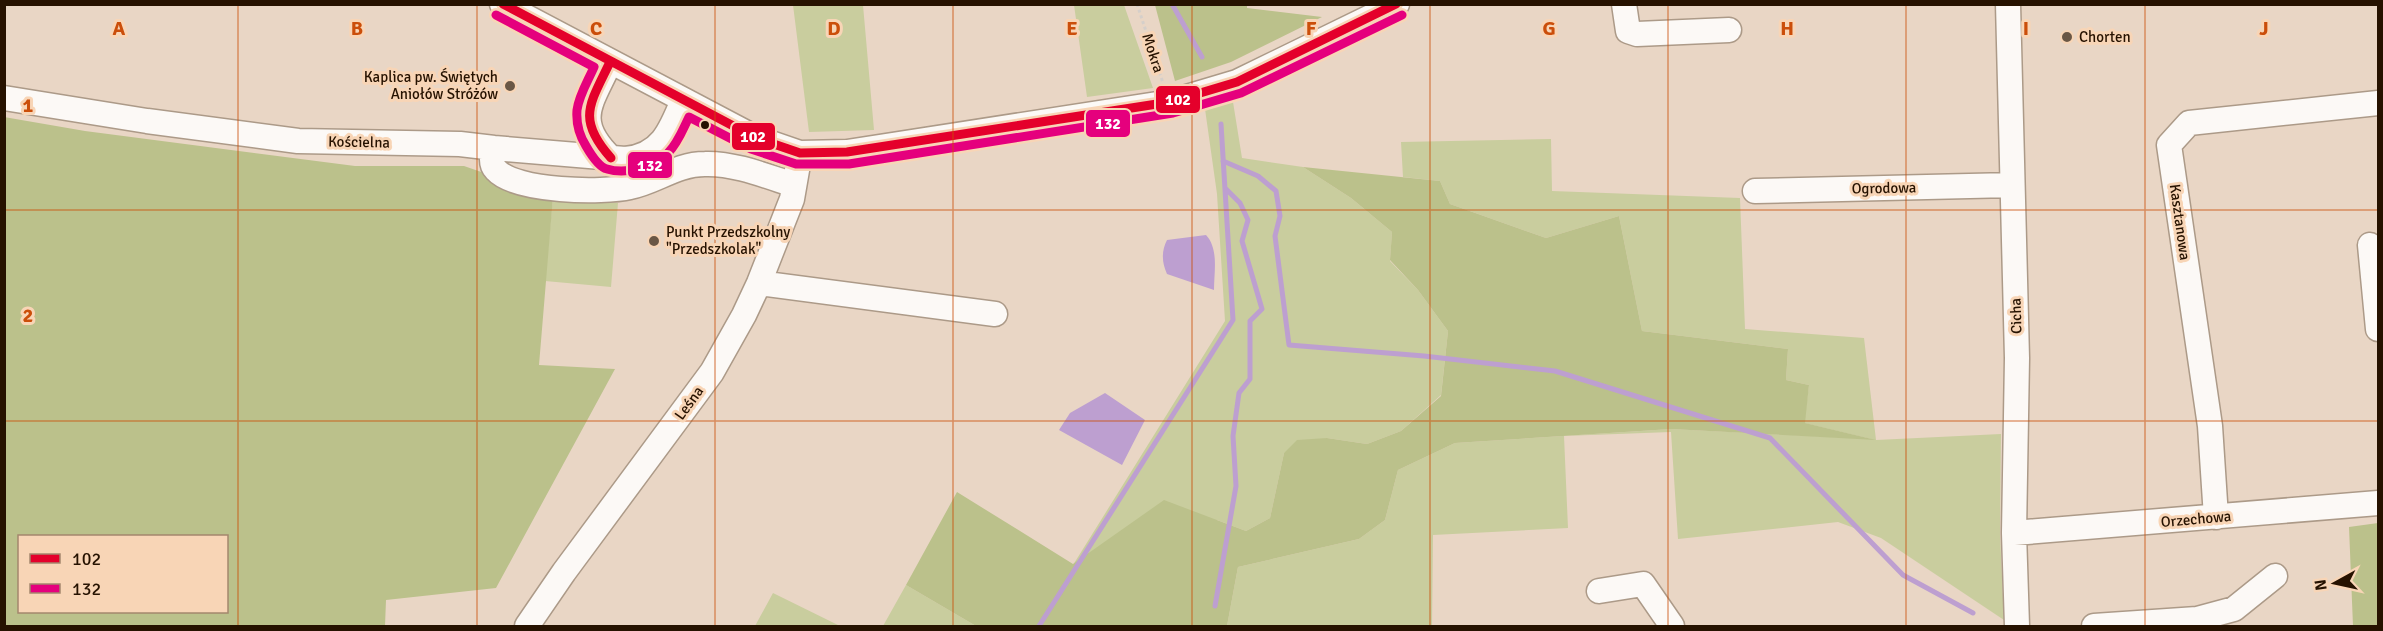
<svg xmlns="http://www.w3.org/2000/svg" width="2383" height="631" font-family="Signika,sans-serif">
	<rect width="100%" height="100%" fill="#e9d6c5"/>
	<path fill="#c9cd9e" d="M793 5H863L874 130 809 132Z
		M1074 5H1124L1153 88 1087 97Z
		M1233 102 1242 158 1303 167 1351 198 1392 232 1390 261 1418 290 1448 331 1441 395 1401 431 1367 444 1327 438 1284 453 1270 518 1246 531 1217 520 1073 565 1225 321 1217 194 1205 109Z
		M1551 139 1552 191 1740 198 1745 329 1864 338 1876 440 2001 434 2000 534 2004 620 1881 538 1838 522 1678 539 1671 432 1564 436 1568 528 1433 535 1432 626H1227L1238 567 1359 539 1385 520 1398 470 1455 443 1671 429 1871 439 1804 423 1809 385 1786 380 1788 349 1642 331 1619 216 1546 238 1450 204 1440 181 1403 177 1401 142Z
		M553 197 618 203 611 287 545 281Z
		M906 585 976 626H883Z
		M773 593 840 626H755Z"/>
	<path fill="#bbc18b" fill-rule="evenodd" d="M1155 5H1247V8L1322 17 1231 62 1175 81Z
		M4 117 85 131 355 166H464L553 197 539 365 615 369 496 588 386 600 385 626H5ZM20 536H226V612H20Z
		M1303 167 1440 181 1450 204 1546 238 1619 216 1642 331 1788 349 1786 380 1809 385 1805 423 1876 440 1671 429 1455 443 1398 470 1385 520 1359 539 1238 567 1227 626H976L906 585 957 492 1073 564 1164 500 1246 531 1270 518 1284 453 1297 440 1327 438 1367 444 1401 431 1441 396 1448 331 1418 290 1390 260 1392 232 1351 198Z
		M2378 523V626H2353L2349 527Z"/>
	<path fill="#bd9fd0" d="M1206 235C1219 249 1214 272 1214 290L1167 274C1162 263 1161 252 1167 240Z
		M1105 393 1145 420 1122 465 1059 430 1070 413Z"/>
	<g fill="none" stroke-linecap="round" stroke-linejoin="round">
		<path stroke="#bd9fd0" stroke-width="5" d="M1172 4 1202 57
			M1223 161 1258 176 1276 191 1280 216 1275 236 1289 345 1424 356 1555 371 1770 438 1903 575 1973 613
			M1215 606 1236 486 1233 436 1239 393 1250 379V321L1262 309 1242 241 1248 220 1240 203 1225 188
			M1039 626 1233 320 1221 124"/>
		<defs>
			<path id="minor" d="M502 4 756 138 800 153 847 152 1170 102 1237 82 1397 4
				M1624 4 1628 31 1637 34 1729 30
				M2008 4 2017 358 2014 533 2017 626
				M610 62C592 103 572 120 611 158
				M4 98 147 121 298 141 460 144 494 148 625 159C661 156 671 130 683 100
				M494 148C492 156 490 164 496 170 516 192 603 193 630 187 656 182 676 164 705 164 734 163 766 176 794 185
				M1755 191 2012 185
				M2370 245 2378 329
				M759 283 995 314
				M2216 517 2210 426 2169 145 2189 123 2378 103
				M2014 533 2378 503
				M1599 591 1643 584 1672 626
				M527 626 564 572 712 372 744 315 759 283 792 199 800 153
				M2094 626 2197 619 2234 609 2275 576"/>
		</defs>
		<use href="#minor" stroke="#ac9a88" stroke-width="27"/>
		<path stroke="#d5cfca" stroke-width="3" stroke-dasharray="3 3" stroke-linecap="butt" d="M1137 4 1163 83"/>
		<use href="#minor" stroke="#fcf9f6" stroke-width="24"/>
		<defs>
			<path id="bus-1" d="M503 4 756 138 800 153 847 152 1170 102 1237 82 1396 4
				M610 62C590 104 576 119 611 158"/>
			<path id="bus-2" d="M496 15 594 67C588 81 579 95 577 110 576 123 579 135 586 146 590 153 599 167 607 169 626 175 655 167 668 153 678 143 683 129 689 117L751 149 796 164H849L1173 113 1241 93 1402 15"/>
		</defs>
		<use href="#bus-1" stroke="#f8d5b6" stroke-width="14"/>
		<use href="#bus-2" stroke="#f8d5b6" stroke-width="14"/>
		<use href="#bus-1" stroke="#e4002b" stroke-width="9"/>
		<use href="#bus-2" stroke="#e5007d" stroke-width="9"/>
	</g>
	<path fill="none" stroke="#cb4e0a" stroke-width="1.5" stroke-opacity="0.55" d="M238 4V626M477 4V626M715 4V626M953 4V626M1192 4V626M1430 4V626M1668 4V626M1906 4V626M2145 4V626M4 210H2378M4 421H2378"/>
	<g fill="#6a5745" stroke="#f8d5b6" stroke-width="2">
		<circle cx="2067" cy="37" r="6"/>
		<circle cx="510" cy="86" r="6"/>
		<circle cx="654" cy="241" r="6"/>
	</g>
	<circle fill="#261200" stroke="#f8d5b6" stroke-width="2" cx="705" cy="125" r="5"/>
	<g text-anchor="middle" stroke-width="6" stroke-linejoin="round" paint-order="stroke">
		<g font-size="15" fill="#261200" stroke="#f8d5b6" text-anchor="start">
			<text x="2079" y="42">Chorten</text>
			<text x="498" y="82" text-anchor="end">Kaplica pw. Świętych<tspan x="498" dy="17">Aniołów Stróżów</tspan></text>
			<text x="666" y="237">Punkt Przedszkolny<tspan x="666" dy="17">"Przedszkolak"</tspan></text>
		</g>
		<g font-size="15" fill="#261200" stroke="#f8d5b6">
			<text transform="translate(1153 53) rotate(72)" y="5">Mokra</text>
			<text transform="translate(359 142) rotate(1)" y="5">Kościelna</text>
			<text transform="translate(1884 188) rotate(-1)" y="5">Ogrodowa</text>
			<text transform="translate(2180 222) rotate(82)" y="5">Kasztanowa</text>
			<text transform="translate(2016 316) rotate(-92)" y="5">Cicha</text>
			<text transform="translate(689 403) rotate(-54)" y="5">Leśna</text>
			<text transform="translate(2196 519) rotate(-5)" y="5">Orzechowa</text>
		</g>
	</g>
	<g font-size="20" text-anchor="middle" font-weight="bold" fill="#cb4e0a" stroke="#f8d5b6" stroke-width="6" stroke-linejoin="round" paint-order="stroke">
		<text x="119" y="35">A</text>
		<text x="357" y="35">B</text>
		<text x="596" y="35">C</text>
		<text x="834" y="35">D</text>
		<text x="1072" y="35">E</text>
		<text x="1311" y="35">F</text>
		<text x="1549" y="35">G</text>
		<text x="1787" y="35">H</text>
		<text x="2026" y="35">I</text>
		<text x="2264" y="35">J</text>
		<text x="28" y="112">1</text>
		<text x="28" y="322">2</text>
	</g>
	<g stroke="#f8d5b6" stroke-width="2">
		<rect x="1155" y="85" width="46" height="29" rx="6" fill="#e4002b"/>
		<rect x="1085" y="109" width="46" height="29" rx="6" fill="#e5007d"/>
		<rect x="731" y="122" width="45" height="29" rx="6" fill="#e4002b"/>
		<rect x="627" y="151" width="46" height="28" rx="6" fill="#e5007d"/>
	</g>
	<g font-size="16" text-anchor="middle" font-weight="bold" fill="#fff">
		<text x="1178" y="105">102</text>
		<text x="1108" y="129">132</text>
		<text x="753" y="142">102</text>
		<text x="650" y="171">132</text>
	</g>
	<rect width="2383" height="631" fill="none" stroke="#261200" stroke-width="12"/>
	<rect x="18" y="535" width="210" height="78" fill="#f8d5b6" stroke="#a4876d" stroke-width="1.5"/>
	<rect x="30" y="554" width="30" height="9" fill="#e4002b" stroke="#a4876d" stroke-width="1.5"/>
	<text x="72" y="565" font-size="18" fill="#261200">102</text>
	<rect x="30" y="584" width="30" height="9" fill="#e5007d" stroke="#a4876d" stroke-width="1.5"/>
	<text x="72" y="595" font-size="18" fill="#261200">132</text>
	<g transform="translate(2335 583) rotate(262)" stroke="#f8d5b6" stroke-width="4.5" paint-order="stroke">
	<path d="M0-4.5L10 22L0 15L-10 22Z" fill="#261200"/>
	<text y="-9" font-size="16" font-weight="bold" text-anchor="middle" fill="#261200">N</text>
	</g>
</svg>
